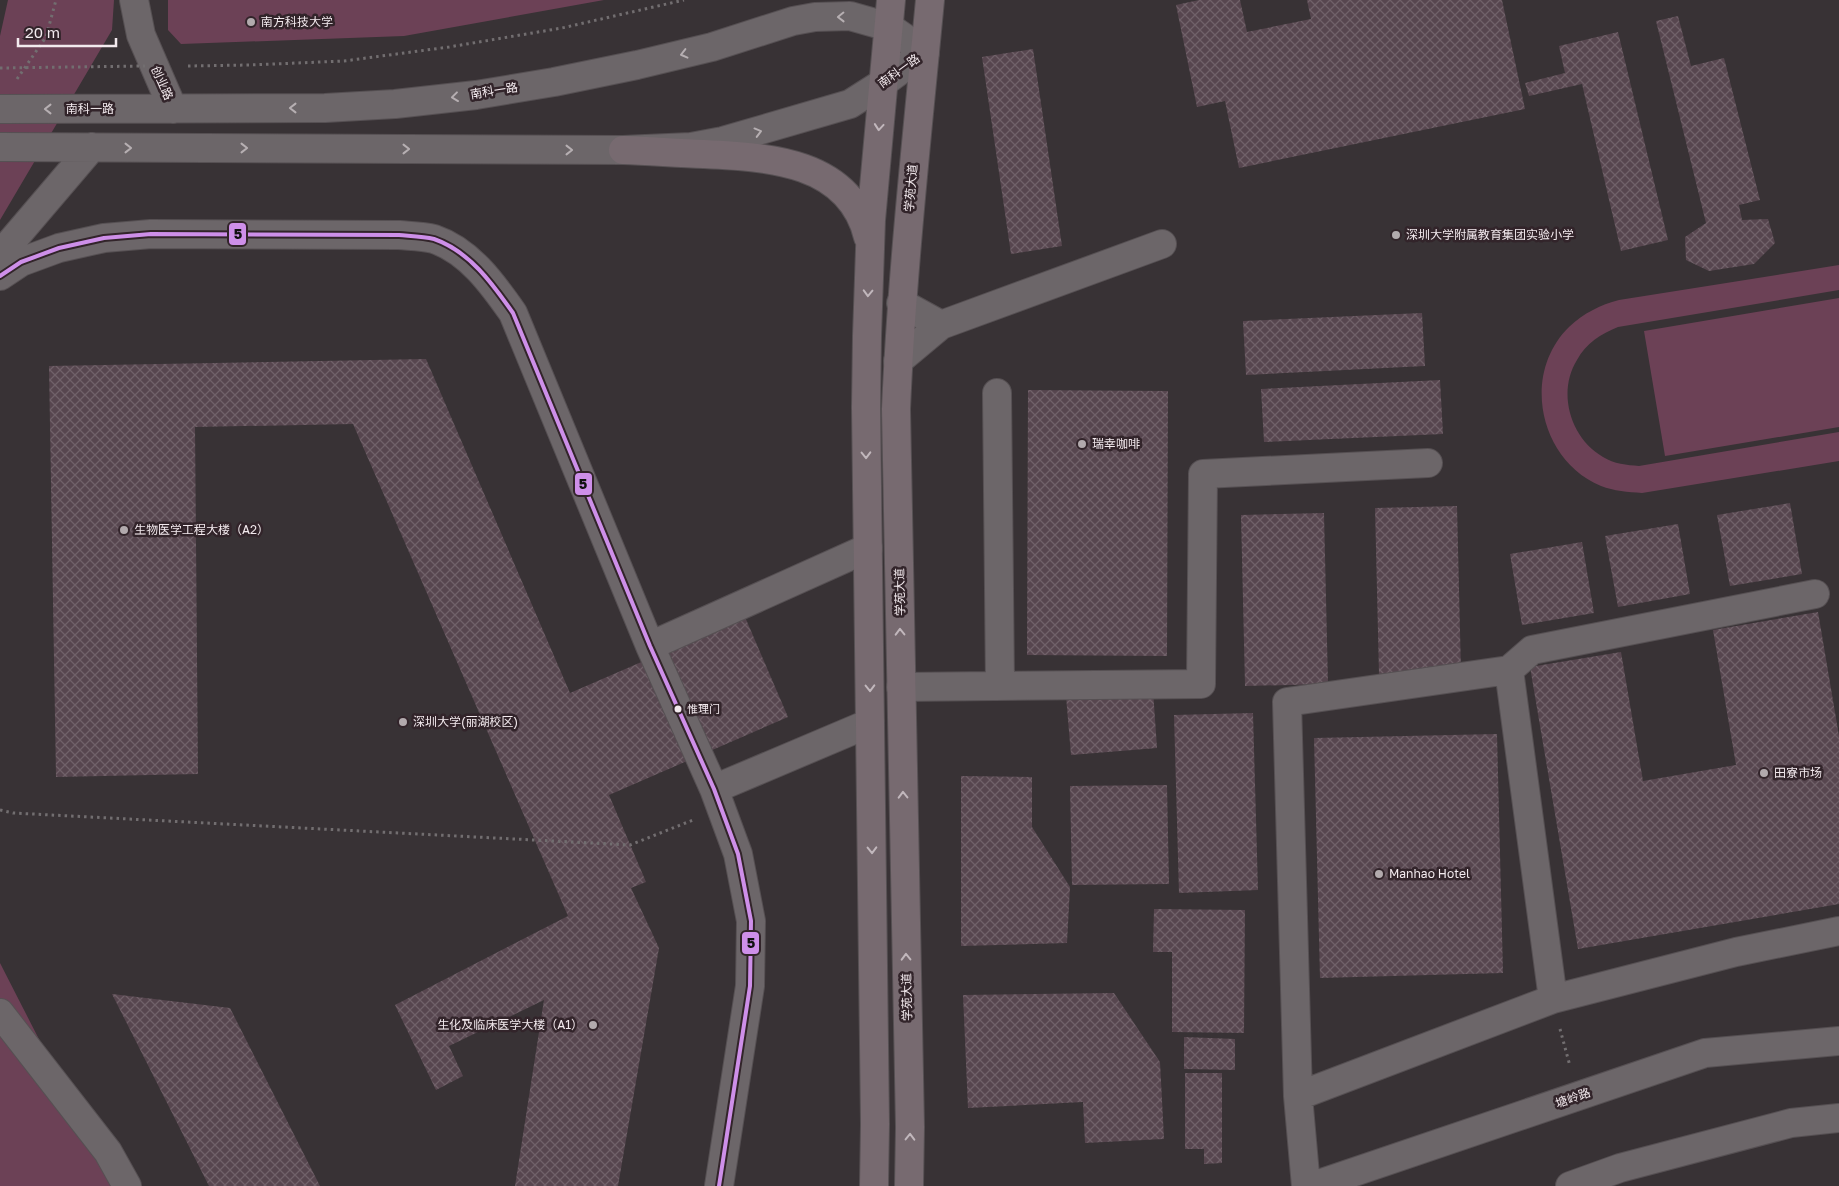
<svg xmlns="http://www.w3.org/2000/svg" width="1839" height="1186" font-family="'Golos Text','Noto Sans SC',sans-serif">
	<defs>
		<pattern id="building-cross-hatch" width="8" height="8" patternUnits="userSpaceOnUse" patternTransform="scale(1.25)"><rect width="8" height="8" fill="#57464f"/><path d="M0 0l8 8M0 8l8-8" fill="none" stroke="#706169"/></pattern>
	</defs>
	<rect width="100%" height="100%" fill="#383235"/>
	<path fill="#6c4156" d="M8 0H114L112 30 0 220V36Z
		M168 0H604L404 36 181 44 168 30Z
		M1839 265V290L1618 327C1601 334 1586 343 1577 360 1557 392 1570 438 1603 457 1614 464 1627 465 1639 466L1839 432V461L1642 493C1628 492 1614 491 1601 486 1539 460 1521 374 1569 327 1584 313 1600 305 1619 300Z
		M1839 298V427L1665 456 1644 331Z
		M0 963 114 1186H0Z"/>
	<path fill="url(#building-cross-hatch)" d="M1199 0H1240L1247 32 1311 19 1307 0H1502L1525 109 1239 168 1225 101 1197 107 1176 5Z
		M1678 16 1691 66 1724 58 1760 200 1739 205 1742 220 1768 219 1775 243 1754 264 1709 271 1686 260 1685 237 1706 223 1656 21Z
		M1618 32 1668 240 1621 251 1582 84 1529 96 1525 83 1565 73 1559 46Z
		M1033 49 1062 246 1011 254 982 57Z
		M1422 313 1425 366 1246 375 1243 321Z
		M426 359 570 693 745 617 788 717 609 795 646 882 631 888 659 948 618 1186H515L544 1000 449 1046 463 1076 436 1090 395 1005 568 916 353 424 195 427 198 774 56 777 49 366Z
		M1440 380 1443 434 1264 442 1261 389Z
		M1028 390 1168 391 1167 656 1027 655Z
		M1790 503 1802 574 1730 586 1717 515Z
		M1457 506 1461 672 1379 674 1375 508Z
		M1324 513 1328 684 1245 686 1241 515Z
		M1678 524 1690 594 1618 607 1605 536Z
		M1582 542 1594 613 1522 625 1510 554Z
		M1818 612 1839 736V904L1578 949 1530 667 1621 652 1643 781 1736 765 1713 630Z
		M1153 690 1157 748 1071 755 1066 696Z
		M1253 713 1258 890 1179 893 1174 715Z
		M1497 734 1503 973 1320 978 1314 738Z
		M961 776 1032 777V827L1070 887 1067 943 961 946Z
		M1167 785 1169 884 1072 885 1070 786Z
		M1154 909 1245 910 1244 1033 1172 1032V952H1153Z
		M1114 993 1160 1062 1164 1139 1085 1143 1083 1102 968 1108 963 995Z
		M112 994 230 1008 320 1186H209Z
		M1184 1037 1235 1039V1070L1184 1069Z
		M1185 1073H1222V1163L1204 1164V1149H1185Z"/>
	<g fill="none" stroke-linecap="round" stroke-linejoin="round">
		<defs>
			<path id="minor" d="M134 0 141 35 173 109
				M0 109 325 108 395 104 476 95 554 82 637 65 712 47 793 21 815 17 850 16 889 27 925 52 883 83 850 104 723 141 691 147 623 150 0 147
				M0 255 92 147
				M0 276 21 262 59 248 104 238 151 234 399 235C410 236 423 236 434 239 469 251 492 283 513 313L650 646 714 789 738 854 751 921 750 986 719 1186
				M901 303 941 325
				M898 361 941 325 1162 244
				M997 393 1000 686
				M650 646 868 548
				M1509 670 1553 999
				M901 687 1201 684 1203 474 1428 463
				M714 789 870 723
				M0 1013 108 1152 127 1186
				M1298 1096 1553 999 1736 952 1839 931
				M1306 1186 1298 1096 1287 702 1509 670 1532 650 1815 594
				M1313 1186 1705 1053 1839 1041
				M1570 1186 1620 1168 1791 1123 1839 1118"/>
			<path id="major" d="M623 150C650 151 677 153 704 154 768 157 850 161 868 237
				M874 1186 875 1124 866 407 867 336 871 220 891 0
				M909 1186 910 1127 896 409C902 272 917 136 930 0"/>
		</defs>
		<use href="#minor" stroke="#565053" stroke-width="30"/>
		<use href="#major" stroke="#565053" stroke-width="30"/>
		<path stroke="#726e70" stroke-width="3" stroke-dasharray="2.5 4" stroke-linecap="butt" d="M188 66 250 65 344 61 449 47 562 28 684 0
			M17 79 46 37 56 0
			M0 810 13 813 630 845 693 820
			M1560 1029 1570 1066"/>
		<use href="#minor" stroke="#6c6669" stroke-width="28"/>
		<use href="#major" stroke="#776a70" stroke-width="28"/>
		<path stroke="#726e70" stroke-width="3" stroke-dasharray="2.5 4" stroke-linecap="butt" d="M0 68 145 66"/>
		<defs>
			<path id="bus-1" d="M0 276 21 262 59 248 104 238 151 234 399 235C410 236 423 236 434 239 469 251 492 283 513 313L650 646 714 789 738 854 751 921 750 986 719 1186"/>
		</defs>
		<use href="#bus-1" stroke="#32242a" stroke-width="8"/>
		<use href="#bus-1" stroke="#ce8fe9" stroke-width="4"/>
	</g>
	<defs><path id="oneway-chevron" d="M-2-3.5L2.5 0L-2 3.5" fill="none" stroke-width="1.6" stroke-linecap="round" stroke-linejoin="round" transform="scale(1.25)"/></defs>
	<g stroke="#b6afb2">
		<use href="#oneway-chevron" transform="translate(841 17) rotate(179)"/>
		<use href="#oneway-chevron" transform="translate(684 54) rotate(166)"/>
		<use href="#oneway-chevron" transform="translate(455 97) rotate(173)"/>
		<use href="#oneway-chevron" transform="translate(293 108) rotate(180)"/>
		<use href="#oneway-chevron" transform="translate(48 109) rotate(180)"/>
		<use href="#oneway-chevron" transform="translate(758 132) rotate(-15)"/>
		<use href="#oneway-chevron" transform="translate(128 148)"/>
		<use href="#oneway-chevron" transform="translate(244 148)"/>
		<use href="#oneway-chevron" transform="translate(406 149)"/>
		<use href="#oneway-chevron" transform="translate(569 150)"/>
	</g>
	<g stroke="#c1b7bc">
		<use href="#oneway-chevron" transform="translate(879 127) rotate(95)"/>
		<use href="#oneway-chevron" transform="translate(868 293) rotate(92)"/>
		<use href="#oneway-chevron" transform="translate(866 455) rotate(89)"/>
		<use href="#oneway-chevron" transform="translate(900 632) rotate(-91)"/>
		<use href="#oneway-chevron" transform="translate(870 688) rotate(89)"/>
		<use href="#oneway-chevron" transform="translate(903 795) rotate(-91)"/>
		<use href="#oneway-chevron" transform="translate(872 850) rotate(89)"/>
		<use href="#oneway-chevron" transform="translate(906 957) rotate(-91)"/>
		<use href="#oneway-chevron" transform="translate(910 1137) rotate(-89)"/>
	</g>
	<g fill="#b2aaad" stroke="#32242a" stroke-width="2">
		<circle cx="251" cy="22" r="5"/>
		<circle cx="1396" cy="235" r="5"/>
		<circle cx="1082" cy="444" r="5"/>
		<circle cx="124" cy="530" r="5"/>
		<circle cx="403" cy="722" r="5"/>
		<circle cx="1764" cy="773" r="5"/>
		<circle cx="1379" cy="874" r="5"/>
		<circle cx="593" cy="1025" r="5"/>
	</g>
	<circle fill="#f3eaee" stroke="#32242a" stroke-width="2" cx="678" cy="709" r="4.5"/>
	<g text-anchor="middle" stroke-width="5" stroke-linejoin="round" paint-order="stroke">
		<g font-size="11" fill="#f3eaee" stroke="#32242a" text-anchor="start">
			<text x="687" y="713">惟理门</text>
		</g>
		<g font-size="12" fill="#f3eaee" stroke="#32242a" text-anchor="start">
			<text x="261" y="26">南方科技大学</text>
			<text x="1406" y="239">深圳大学附属教育集团实验小学</text>
			<text x="1092" y="448">瑞幸咖啡</text>
			<text x="134" y="534">生物医学工程大楼（A2）</text>
			<text x="413" y="726">深圳大学(丽湖校区)</text>
			<text x="1774" y="777">田寮市场</text>
			<text x="1389" y="878">Manhao Hotel</text>
			<text x="583" y="1029" text-anchor="end">生化及临床医学大楼（A1）</text>
		</g>
		<g font-size="12" fill="#f3eaee" stroke="#32242a">
			<text transform="translate(899 71) rotate(-36)" y="4">南科一路</text>
			<text transform="translate(162 83) rotate(66)" y="4">创业路</text>
			<text transform="translate(494 91) rotate(-9)" y="4">南科一路</text>
			<text x="90" y="113">南科一路</text>
			<text transform="translate(911 188) rotate(-85)" y="4">学苑大道</text>
			<text transform="translate(900 592) rotate(-91)" y="4">学苑大道</text>
			<text transform="translate(907 997) rotate(-91)" y="4">学苑大道</text>
			<text transform="translate(1573 1098) rotate(-19)" y="4">塘岭路</text>
		</g>
	</g>
	<g stroke="#32242a" stroke-width="2">
		<rect x="228" y="222" width="19" height="24" rx="5" fill="#ce8fe9"/>
		<rect x="574" y="472" width="19" height="24" rx="5" fill="#ce8fe9"/>
		<rect x="741" y="931" width="19" height="24" rx="5" fill="#ce8fe9"/>
	</g>
	<g font-size="14" text-anchor="middle" font-weight="bold" fill="#111">
		<text x="238" y="239">5</text>
		<text x="583" y="489">5</text>
		<text x="751" y="948">5</text>
	</g>
	<path d="M18 38v8h98v-8" fill="none" stroke="#f3eaee" stroke-width="2.5"/>
	<text x="25" y="38" font-size="15" fill="#f3eaee" stroke="#32242a" stroke-width="4" paint-order="stroke">20 m</text>
</svg>
